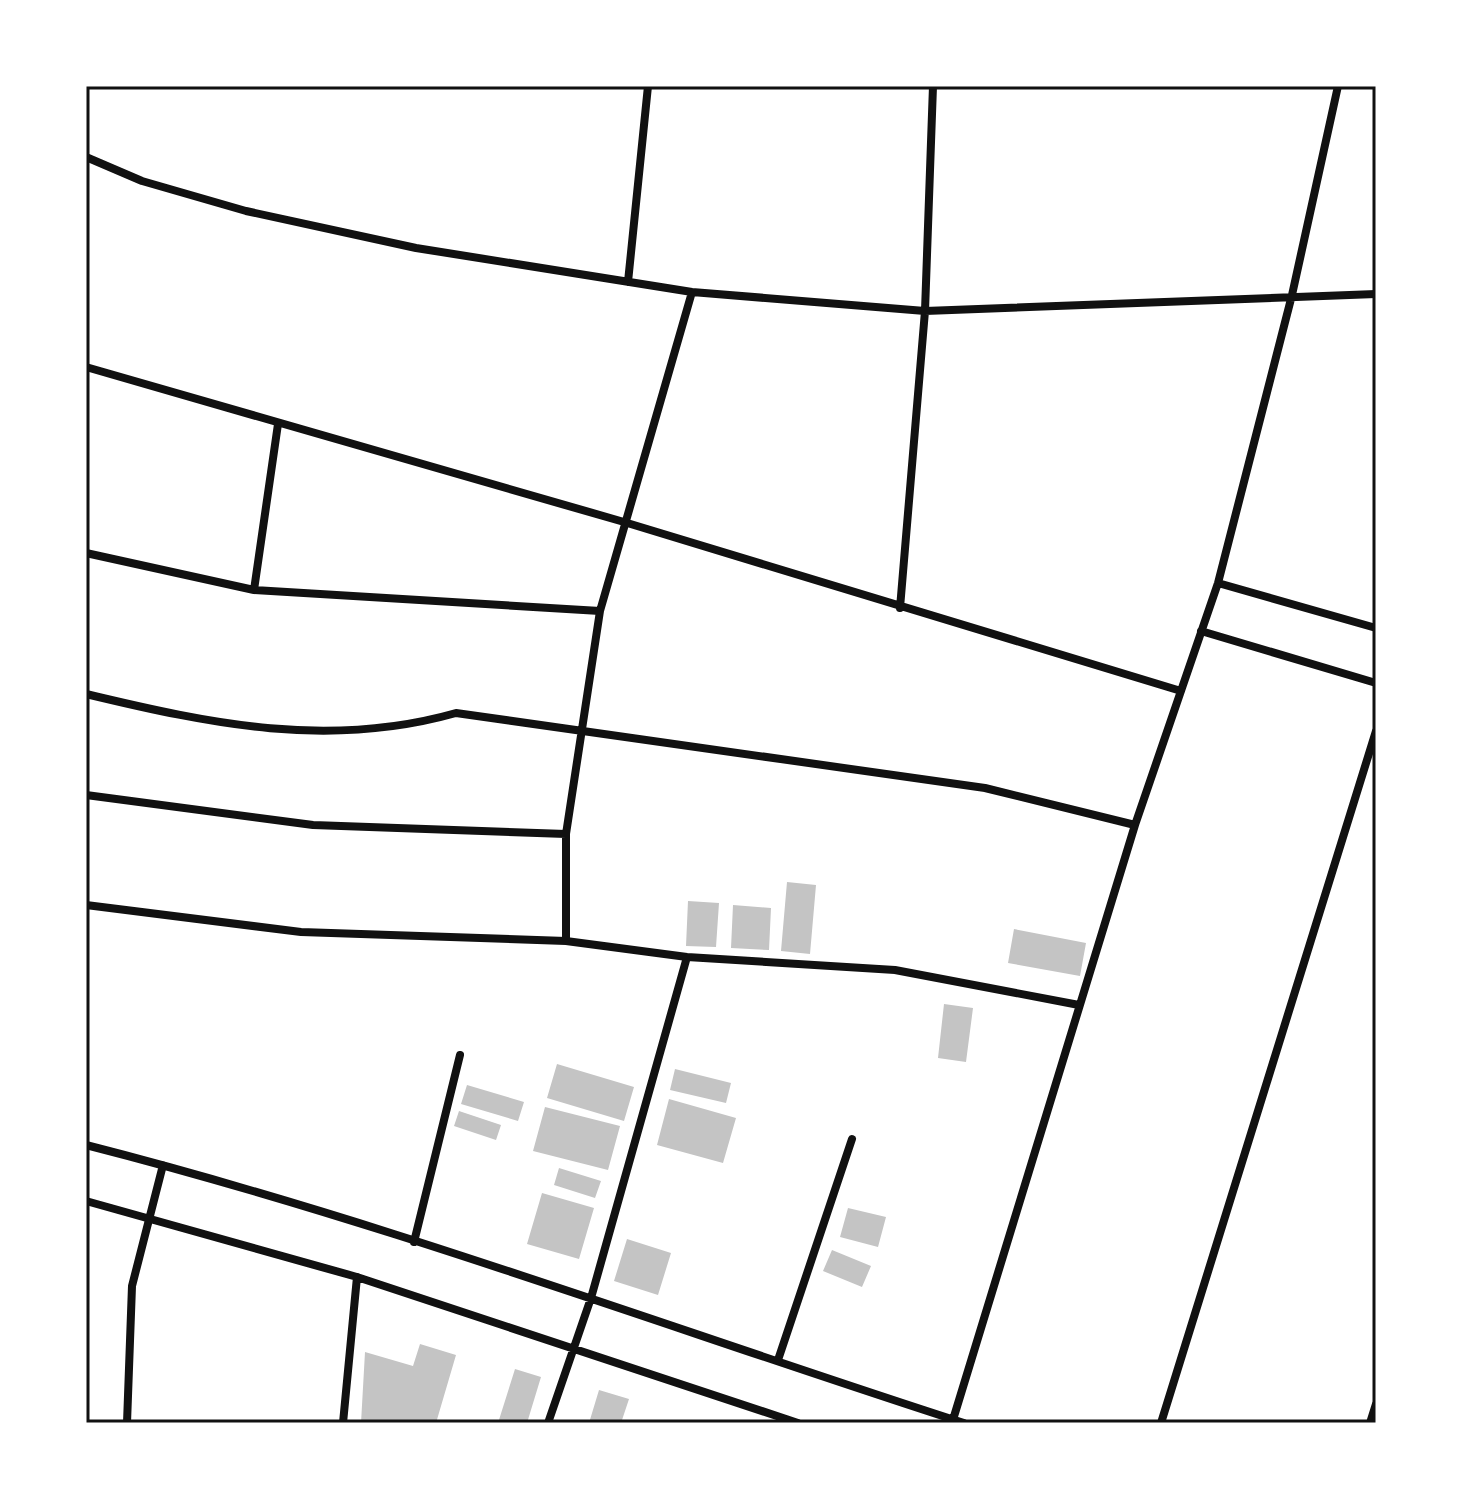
<svg xmlns="http://www.w3.org/2000/svg" width="1462" height="1509" font-family="'Noto Sans',sans-serif">
	<rect width="100%" height="100%" fill="#fff"/>
	<path fill="#c4c4c4" d="M787 882 816 885 810 954 781 951Z
		M688 901 719 903 716 947 686 946Z
		M733 905 771 908 769 950 731 948Z
		M1014 929 1086 943 1080 976 1008 963Z
		M944 1004 973 1008 966 1062 938 1058Z
		M557 1064 634 1087 624 1121 547 1098Z
		M675 1069 731 1083 726 1103 670 1090Z
		M467 1085 524 1102 518 1121 461 1104Z
		M669 1099 736 1118 723 1163 657 1145Z
		M545 1107 620 1126 608 1170 533 1151Z
		M459 1111 501 1125 496 1140 454 1126Z
		M559 1168 601 1181 595 1198 554 1185Z
		M542 1193 594 1208 579 1259 527 1244Z
		M848 1208 886 1217 878 1247 840 1237Z
		M627 1239 671 1253 658 1295 614 1281Z
		M832 1250 871 1266 862 1287 823 1271Z
		M420 1344 456 1355 436 1423H361L365 1352 413 1366Z
		M515 1369 541 1377 527 1423H498Z
		M599 1390 629 1399 621 1423H589Z"/>
	<g fill="none" stroke-linecap="round" stroke-linejoin="round">
		<path stroke="#111" stroke-width="8" d="M86 157 142 181 246 211 416 248 692 292 925 311 1376 294
			M628 282 648 86
			M86 367 624 522 1181 691
			M86 553 254 590 600 611
			M1218 583 1376 628
			M254 590 278 424
			M900 608 925 311 933 86
			M1201 631 1376 683
			M86 694C211 724 329 749 456 713L985 788 1135 825
			M86 795 313 825 566 834
			M86 905 301 932 566 941 687 957 895 970 1079 1005
			M566 941V834L600 611 692 292
			M86 1145C384 1221 672 1329 964 1423
			M86 1201 357 1277 798 1423
			M414 1242 460 1055
			M778 1360 852 1139
			M127 1423 132 1286 163 1165
			M343 1423 357 1277
			M548 1423 591 1298 687 957
			M952 1423 1135 825 1218 583 1292 295 1338 86
			M1161 1423 1376 731
			M1370 1423 1376 1404"/>
	</g>
	<rect width="1462" height="1509" fill="none" stroke="#ffffff" stroke-width="176"/>
	<rect x="88" y="88" width="1286" height="1333" fill="none" stroke="#111" stroke-width="3"/>
</svg>
